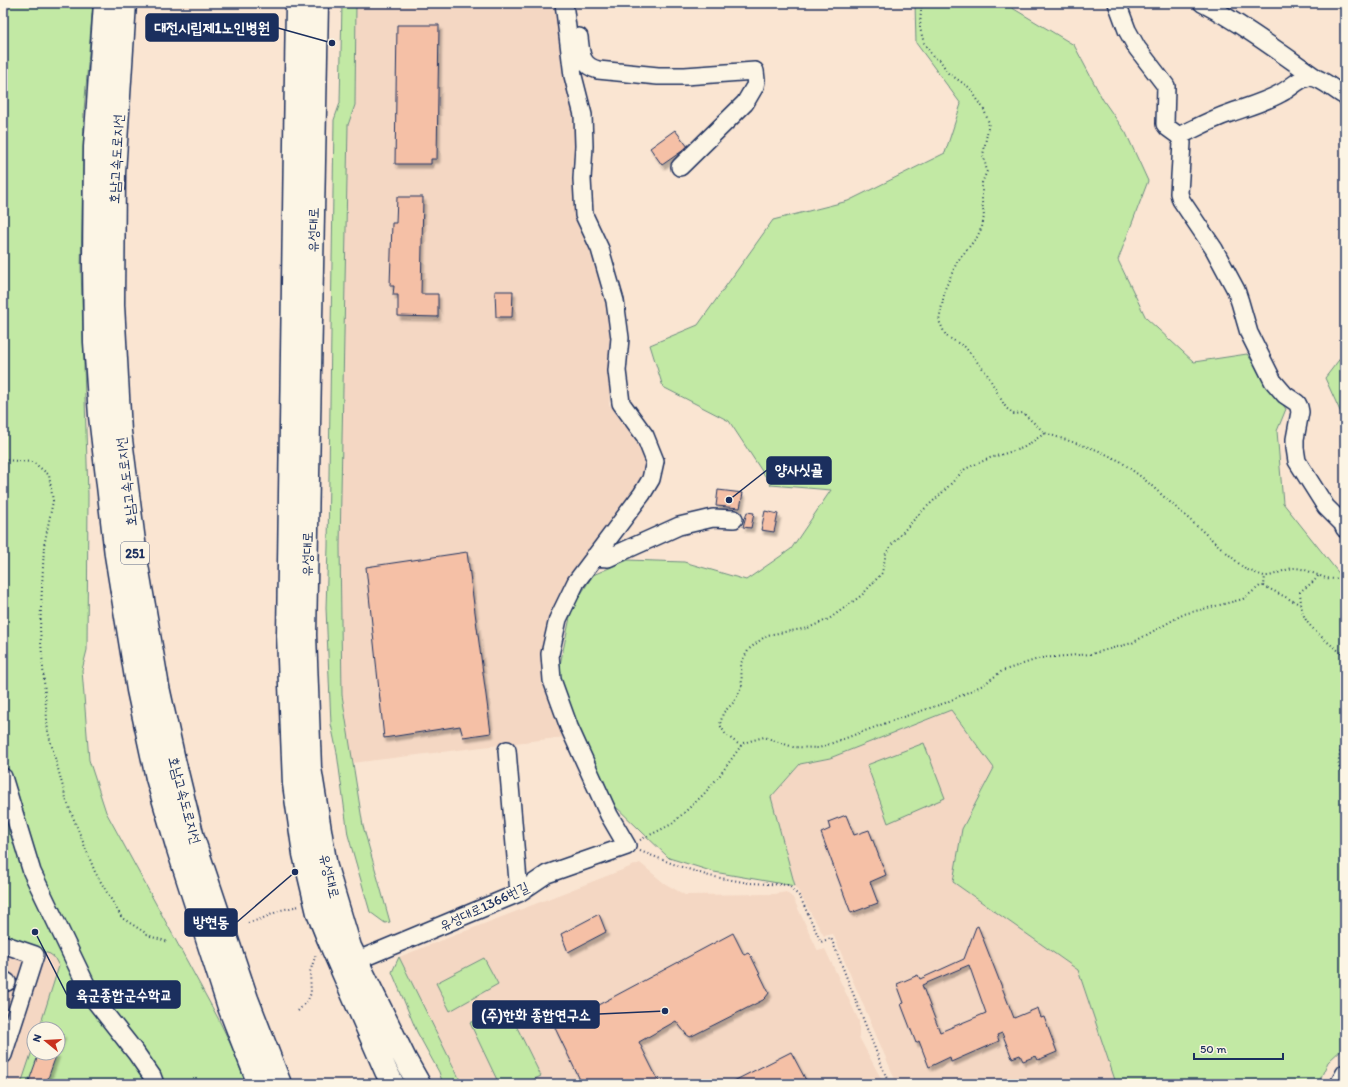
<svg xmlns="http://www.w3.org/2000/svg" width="1348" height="1087" font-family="Itim,'Poor Story',sans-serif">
	<defs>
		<filter id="shadow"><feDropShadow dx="2.5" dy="4" stdDeviation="1" flood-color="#0004"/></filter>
	</defs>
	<rect width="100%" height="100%" fill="#fae5d2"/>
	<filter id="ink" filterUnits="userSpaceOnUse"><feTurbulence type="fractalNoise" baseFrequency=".025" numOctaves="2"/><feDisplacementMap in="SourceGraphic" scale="8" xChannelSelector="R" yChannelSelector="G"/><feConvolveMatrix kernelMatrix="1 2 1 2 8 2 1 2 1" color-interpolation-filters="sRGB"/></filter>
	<g filter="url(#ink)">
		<path fill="#f4d7c3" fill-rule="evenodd" d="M356 3H558L567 83 575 120V144L571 175 575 207 602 274 616 345 609 404 639 443 647 472 546 644 565 737 352 763 342 695 340 546 348 125 355 105Z
			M951 710 994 768 962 829 953 882 1078 970 1115 1079 1122 1084H897L833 934 824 936 795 886 771 797 800 764 830 758Z
			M3 756 38 870 163 1084H3ZM34 1029H58V1053H34Z
			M640 863 664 883 685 895 775 894 786 892 793 898 818 951 825 949 859 1021V1037L884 1084H462L399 957Z"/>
		<path fill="#c2e9a4" stroke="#6e8c81" d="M3 3H93L84 111 81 268 88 495 87 650 82 670 89 760 106 812 218 1018 233 1049 246 1084H163L95 995 38 870 3 756Z
			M342 3H356L355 105 348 125 340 546 342 695 363 826 390 922 385 923 370 912 348 835 337 753 331 724 326 608 328 547 334 120 340 103Z
			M915 3H1004L1074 45 1103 100 1126 133 1148 181 1118 260 1146 318 1194 362 1247 354 1286 409 1277 431 1283 503 1345 581V1046L1328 1062 1318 1084H1122L1115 1080 1078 970 953 882 962 829 994 768 951 710 830 758 800 764 771 797 795 886 714 872 669 858 612 803 583 746 557 679 572 608 593 575 628 560 684 562 746 580 791 549 831 490 771 485 729 421 663 387 650 345 698 325 773 220 848 201 945 153 961 104 916 43Z
			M1345 352V422L1325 378Z
			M924 743 945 798 888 823 867 765Z
			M3 799 18 852 145 1074 146 1084H21L34 1045V1053H58V1029H39L59 966 54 957 50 954 3 938V871L8 853 3 837Z
			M399 957 462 1084H443L439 1072 417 1032 392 972Z
			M484 958 498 984 450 1011 436 983Z
			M506 1005 541 1076 524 1084H499L470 1023Z"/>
		<path fill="#f5c0a6" stroke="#1b2f5e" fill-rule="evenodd" filter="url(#shadow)" d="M397 25H439L437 159H431V164H395Z
			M675 130 688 147 662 165 650 148Z
			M397 197H423L421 294H438V317L398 316V295H393L394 286H390L392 223H396Z
			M495 291H513L512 317H496Z
			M718 490 743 493 740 508 716 506Z
			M765 511 778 514 774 532 761 530Z
			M747 512 754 513 751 528 743 527Z
			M467 552 491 733 463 737 460 726 384 738 366 567Z
			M846 815 854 835 869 830 886 875 870 882 878 903 851 913 821 833 830 829 828 822Z
			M599 914 606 932 568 952 561 934Z
			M978 926 1014 1018 1038 1008 1041 1018 1044 1017 1057 1052 1038 1060 1036 1056 1023 1061 1020 1055 1012 1058 1002 1033 997 1035 999 1041 951 1062 950 1057 929 1067 919 1041 916 1043 901 1004 904 1003 897 984 918 975 920 979 964 959 976 927ZM969 965 986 1013 940 1032 922 985Z
			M733 933 744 955 748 953 751 956 769 993 766 997 763 1000 690 1037 686 1034 676 1021 639 1042 660 1084H582L555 1028Z
			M58 1033 63 1034 58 1049Z
			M791 1052 808 1084H728Z
			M39 1053H57L46 1084H37L29 1081Z"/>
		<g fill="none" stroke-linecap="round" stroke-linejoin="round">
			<defs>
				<path id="minor" d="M1117 3 1127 30 1137 48 1166 86 1165 124 1168 128 1179 136 1182 143 1179 193 1181 200 1214 249 1236 290 1240 302 1249 333 1273 381 1285 395 1297 403 1299 407 1300 412 1295 439V448L1297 461 1326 507 1342 523 1345 529
					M1202 3C1242 24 1278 51 1315 77
					M579 37C581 53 580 65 598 70L658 76H685L755 71 756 80 755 86 745 103 680 167
					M1179 136C1196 128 1212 119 1230 113 1247 107 1265 102 1281 93 1290 89 1300 77 1310 77 1321 77 1335 91 1345 96
					M594 557 608 558 679 526 713 518 734 519
					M507 750 519 893
					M3 777 32 872 92 997 136 1053 152 1076 155 1084
					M3 944 35 955 3 1055
					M346 965 519 893 547 874 627 846 609 815 569 727 552 680 550 654 558 619 576 582 642 494 651 479 655 461 645 436 621 403 617 371 620 338 615 301 600 249 584 215 582 179 584 146 583 115 573 76 564 3
					M3 980 7 982
					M1339 1084 1345 1073"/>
				<path id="major" d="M297 3 288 635 294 784 304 854 318 913 328 938 386 1071 393 1084
					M317 3 305 635 310 768 326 867 350 947 406 1061 419 1084"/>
				<path id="highway" d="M105 3 95 147 94 264 95 342 100 416 116 555 138 690 157 778 177 846 229 1007 259 1084
					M125 3 114 173 113 305 120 432 137 565 158 687 174 760 193 838 247 999 280 1084"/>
			</defs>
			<use href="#minor" stroke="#1b2f5e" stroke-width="20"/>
			<use href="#major" stroke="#1b2f5e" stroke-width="25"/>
			<use href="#highway" stroke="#1b2f5e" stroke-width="25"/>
			<path stroke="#1b2f5e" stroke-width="2" stroke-dasharray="1 3" stroke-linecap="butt" d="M922 3 921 10 920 28 924 43 933 57 940 60 948 73 970 88 984 110 989 123 983 155 987 171 982 183V202L984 216 982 227 977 237 957 262 945 289 939 321 946 336 965 347 987 374 1006 408 1014 414 1023 413 1045 433 1097 450 1120 461 1144 479 1245 569C1249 570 1262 576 1265 576 1273 577 1286 568 1295 568 1313 569 1326 585 1345 576
				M3 460 33 462 49 475 53 501 44 546 40 629 48 732 67 802 95 872 122 918 152 937 169 942
				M1318 576C1313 584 1306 586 1300 592 1301 602 1301 612 1306 620 1310 628 1336 650 1345 655
				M1264 586 1301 605
				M1345 724 1338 765 1345 780
				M741 746 726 735 720 725 723 713 734 702 742 687 741 663 749 649 767 635 808 628 829 619 862 595 882 573 886 553 893 543 920 513 941 494 965 469 990 458 1023 448 1045 433
				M640 840 672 824 704 794 720 775 743 743 764 737 793 747 819 748 897 719 945 703 983 685 1002 671 1041 658 1091 654 1132 643 1184 614 1243 599 1260 586H1264L1265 576
				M640 851 676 865 709 876 749 883 788 885 800 897 821 942 831 938 889 1084
				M248 923 261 919 281 910 299 906
				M298 1011 308 1000 311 993 310 972 316 954"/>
			<use href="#minor" stroke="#fcf5e5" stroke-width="17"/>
			<use href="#major" stroke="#fcf5e5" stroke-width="22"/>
			<use href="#highway" stroke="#fcf5e5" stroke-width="22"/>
		</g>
	</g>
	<g text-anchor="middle" stroke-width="4" stroke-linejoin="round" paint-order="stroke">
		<rect fill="#fcf5e5" stroke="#5e6a86" stroke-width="1" x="121" y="542" width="28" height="22" rx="3"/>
		<g font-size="13" font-weight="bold" fill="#1b2f5e">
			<text x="135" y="558">251</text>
		</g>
		<g font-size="14" fill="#1b2f5e" stroke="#fcf5e5">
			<text transform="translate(116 159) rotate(-87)" y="5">호남고속도로지선</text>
			<text transform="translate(313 230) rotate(-89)" y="5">유성대로</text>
			<text transform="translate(126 482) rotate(-97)" y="5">호남고속도로지선</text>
			<text transform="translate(307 554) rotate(-89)" y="5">유성대로</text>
			<text transform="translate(185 800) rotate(75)" y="5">호남고속도로지선</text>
			<text transform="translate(330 876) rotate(76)" y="5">유성대로</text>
			<text transform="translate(484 906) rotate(-25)" y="5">유성대로1366번길</text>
		</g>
	</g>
	<path fill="none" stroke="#1b2f5e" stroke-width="1.5" d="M332 43L278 28M729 500L767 470M295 872L237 922M35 932L67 995M665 1011L599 1014"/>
	<g fill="#1b2f5e" stroke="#fcf5e5" stroke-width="1.5">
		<circle cx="332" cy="43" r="4"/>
		<circle cx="729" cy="500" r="4"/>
		<circle cx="295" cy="872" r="4"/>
		<circle cx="35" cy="932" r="4"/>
		<circle cx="665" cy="1011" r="4"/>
	</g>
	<g fill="#1b2f5e" stroke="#1b2f5e" stroke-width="1.5">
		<rect x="146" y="14" width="132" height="27" rx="4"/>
		<rect x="767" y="457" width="64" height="27" rx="4"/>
		<rect x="185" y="909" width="52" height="27" rx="4"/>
		<rect x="67" y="981" width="113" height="27" rx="4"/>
		<rect x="473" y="1001" width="126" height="27" rx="4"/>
	</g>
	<g font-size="15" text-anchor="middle" font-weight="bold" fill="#fff">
		<text x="212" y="33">대전시립제1노인병원</text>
		<text x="799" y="475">양사싯골</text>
		<text x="211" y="927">방현동</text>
		<text x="124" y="1000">육군종합군수학교</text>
		<text x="536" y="1020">(주)한화 종합연구소</text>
	</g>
	<rect width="1348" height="1087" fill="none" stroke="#fcf5e5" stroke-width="16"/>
	<rect x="8" y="8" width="1332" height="1071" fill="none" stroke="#1b2f5e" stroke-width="1.5" filter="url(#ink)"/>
	<g transform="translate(46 1041) rotate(288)"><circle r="19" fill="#fcf5e5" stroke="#a2a6af"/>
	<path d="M0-3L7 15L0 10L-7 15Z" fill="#c8321e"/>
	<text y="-6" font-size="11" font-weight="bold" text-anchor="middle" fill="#1b2f5e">N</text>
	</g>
	<path d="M1194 1053v6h89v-6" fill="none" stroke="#1b2f5e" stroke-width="2"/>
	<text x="1200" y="1053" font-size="12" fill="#1b2f5e" stroke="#fcf5e5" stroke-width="3" paint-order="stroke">50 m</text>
</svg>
